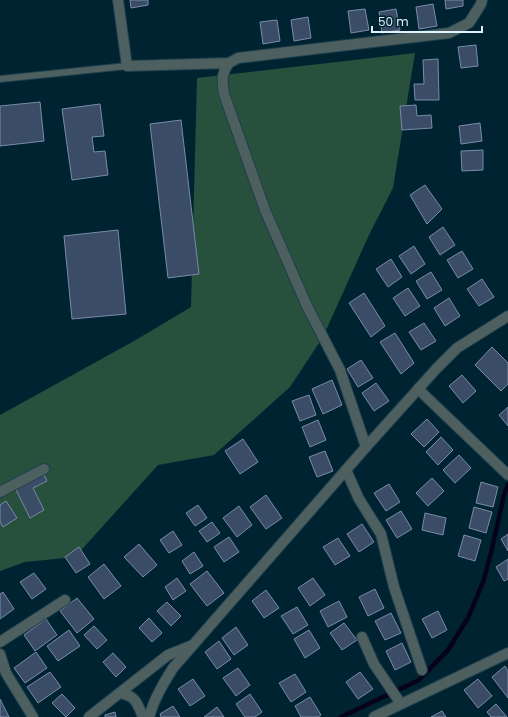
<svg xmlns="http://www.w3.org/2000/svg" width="508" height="717" font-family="Poppins,sans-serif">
	<rect width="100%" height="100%" fill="#002331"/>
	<path fill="#27503d" d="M415 53 393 188 369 235 323 337 290 387 214 455 158 465 75 557 25 562 0 571V415L134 341 191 307 197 78Z"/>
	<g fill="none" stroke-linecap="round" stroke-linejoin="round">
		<path stroke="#07021a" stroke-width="4.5" d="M341 717 419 680 448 650 468 618 483 582 491 553 504 495 508 484"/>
	</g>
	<path fill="#3a4c66" stroke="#798ca9" d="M130 0H148V5L131 8Z
		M445 0H463V6L446 9Z
		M433 4 437 26 419 29 416 7Z
		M365 9 369 30 351 33 348 11Z
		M396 9 400 30 382 33 379 12Z
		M308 17 311 38 294 41 291 20Z
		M277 20 280 41 263 44 260 22Z
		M476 45 478 66 461 68 458 47Z
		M438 59 439 100H415L414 84H424L423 60Z
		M40 102 44 141 0 146V106Z
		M100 104 104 136 92 137 94 152 105 151 108 175 72 180 62 109Z
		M416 105 417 116 431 115 432 128 402 130 400 106Z
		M181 120 199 274 168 278 150 124Z
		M480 123 482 141 461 144 459 126Z
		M483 150V170L462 171 461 151Z
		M425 185 442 209 427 224 410 195Z
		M443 227 455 245 440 255 429 237Z
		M118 230 126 314 72 319 64 236Z
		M414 246 425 264 411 274 399 256Z
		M462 251 473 269 458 278 447 260Z
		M391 259 402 277 388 287 376 269Z
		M431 272 442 290 427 299 416 281Z
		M482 279 494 297 479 306 467 289Z
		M408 288 420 306 405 316 393 298Z
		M364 293 385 326 371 337 349 303Z
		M449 298 460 316 445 326 434 308Z
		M424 323 436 341 421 350 409 332Z
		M395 333 414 363 401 374 380 342Z
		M492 347 508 363V384L501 391 475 365Z
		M361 360 373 378 358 387 347 369Z
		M462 375 476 391 463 403 449 386Z
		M332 380 342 405 323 414 312 389Z
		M376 383 389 401 374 411 362 393Z
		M309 395 316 415 300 421 292 401Z
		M508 407V426L499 415Z
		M427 419 439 432 424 447 411 434Z
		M318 420 326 440 310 447 302 427Z
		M441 437 453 450 438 465 426 452Z
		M243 439 258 462 240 474 225 451Z
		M325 451 333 471 317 477 309 457Z
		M459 455 471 468 455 483 443 470Z
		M43 473 47 481 33 488 44 510 30 518 15 488Z
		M432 478 444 491 428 506 416 493Z
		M481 482 498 487 493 507 476 503Z
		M389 484 400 502 386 511 374 493Z
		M266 495 282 518 266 529 250 507Z
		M6 501 17 518 3 527 0 522V505Z
		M198 505 207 518 195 526 186 513Z
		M239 506 252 525 237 537 223 518Z
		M474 507 492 512 486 533 469 528Z
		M401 511 412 529 397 538 386 520Z
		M425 513 446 518 443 535 422 530Z
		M212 522 220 533 207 542 199 531Z
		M362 524 374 542 359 552 347 534Z
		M173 531 182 545 169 553 160 540Z
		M508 534V551L501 539Z
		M464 535 481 540 475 561 458 556Z
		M229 537 239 552 224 562 214 547Z
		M338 538 350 556 335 565 323 547Z
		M139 544 157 565 143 577 124 557Z
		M79 547 90 564 76 573 65 557Z
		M194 552 203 566 190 574 182 561Z
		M508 559V579L504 581 496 567Z
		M104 564 121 586 104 599 88 577Z
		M207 571 224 593 207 606 190 584Z
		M34 573 46 589 32 599 20 582Z
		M177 578 186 591 173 600 165 587Z
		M313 578 325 595 310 606 298 588Z
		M375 589 384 608 368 616 359 597Z
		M266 590 279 608 264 618 252 601Z
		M3 592 14 609 0 619V594Z
		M77 598 94 619 77 633 60 611Z
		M339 601 347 617 328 627 320 611Z
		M167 602 181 616 171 626 157 611Z
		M297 607 308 625 293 634 281 616Z
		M438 611 447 630 432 638 422 619Z
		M391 613 401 633 385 640 375 621Z
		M149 618 162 633 152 642 139 628Z
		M46 619 57 635 35 651 24 635Z
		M344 623 357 640 342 650 330 633Z
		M94 626 107 640 97 649 84 635Z
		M236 627 248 645 234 655 222 638Z
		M69 630 80 646 58 661 47 646Z
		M309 630 320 648 305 658 294 639Z
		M219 641 231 659 217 669 205 652Z
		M402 643 411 662 395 670 386 651Z
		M36 652 47 668 25 683 14 668Z
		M113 653 126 667 116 677 103 662Z
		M505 666 508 671V698L492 677Z
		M238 668 250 685 236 696 223 678Z
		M50 672 61 687 38 703 27 687Z
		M360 672 373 689 358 699 346 682Z
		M295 674 306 692 291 702 279 683Z
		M193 679 205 696 190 706 178 689Z
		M478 679 492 696 478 708 464 690Z
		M62 694 75 708 66 717 52 703Z
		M250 694 262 712 255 717H245L236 704Z
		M310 697 321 715 318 717H301L295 706Z
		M0 699 9 717H0Z
		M496 704 507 717H491L487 712Z
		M173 706 180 717H161L160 714Z
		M217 707 224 717H204Z
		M442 711 446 717H431Z
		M115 712 116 717H105V715Z"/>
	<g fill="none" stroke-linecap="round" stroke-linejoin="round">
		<defs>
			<path id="service" d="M0 79 127 66"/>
			<path id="minor" d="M418 389 508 475
				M346 470 359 499 381 534 394 587 422 670
				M0 492 44 469
				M362 637 374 664 401 704
				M0 642 65 600
				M0 654 6 673 33 717
				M120 693C136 696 137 703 143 717
				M89 717 168 655 193 645
				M374 717 508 653"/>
			<path id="tertiary" d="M118 0 127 66 229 63 238 58 449 33 469 23 481 4 482 0
				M229 63C221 74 222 81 224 94L265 210 307 306 340 370 366 447
				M149 717C154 699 163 684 173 668L366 447 437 368 457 348 508 316"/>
		</defs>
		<use href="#service" stroke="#1f404d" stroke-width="8"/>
		<use href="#minor" stroke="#1f404d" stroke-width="12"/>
		<use href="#tertiary" stroke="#1f404d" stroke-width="12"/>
		<use href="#service" stroke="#4d5f5f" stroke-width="6"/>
		<use href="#minor" stroke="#4d5f5f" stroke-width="10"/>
		<use href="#tertiary" stroke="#4d5f5f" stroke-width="10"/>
	</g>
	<path d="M372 26v6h110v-6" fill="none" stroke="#dff3fc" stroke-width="2"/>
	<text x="378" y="26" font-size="12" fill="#dff3fc" stroke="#002331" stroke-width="3" paint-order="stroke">50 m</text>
</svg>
